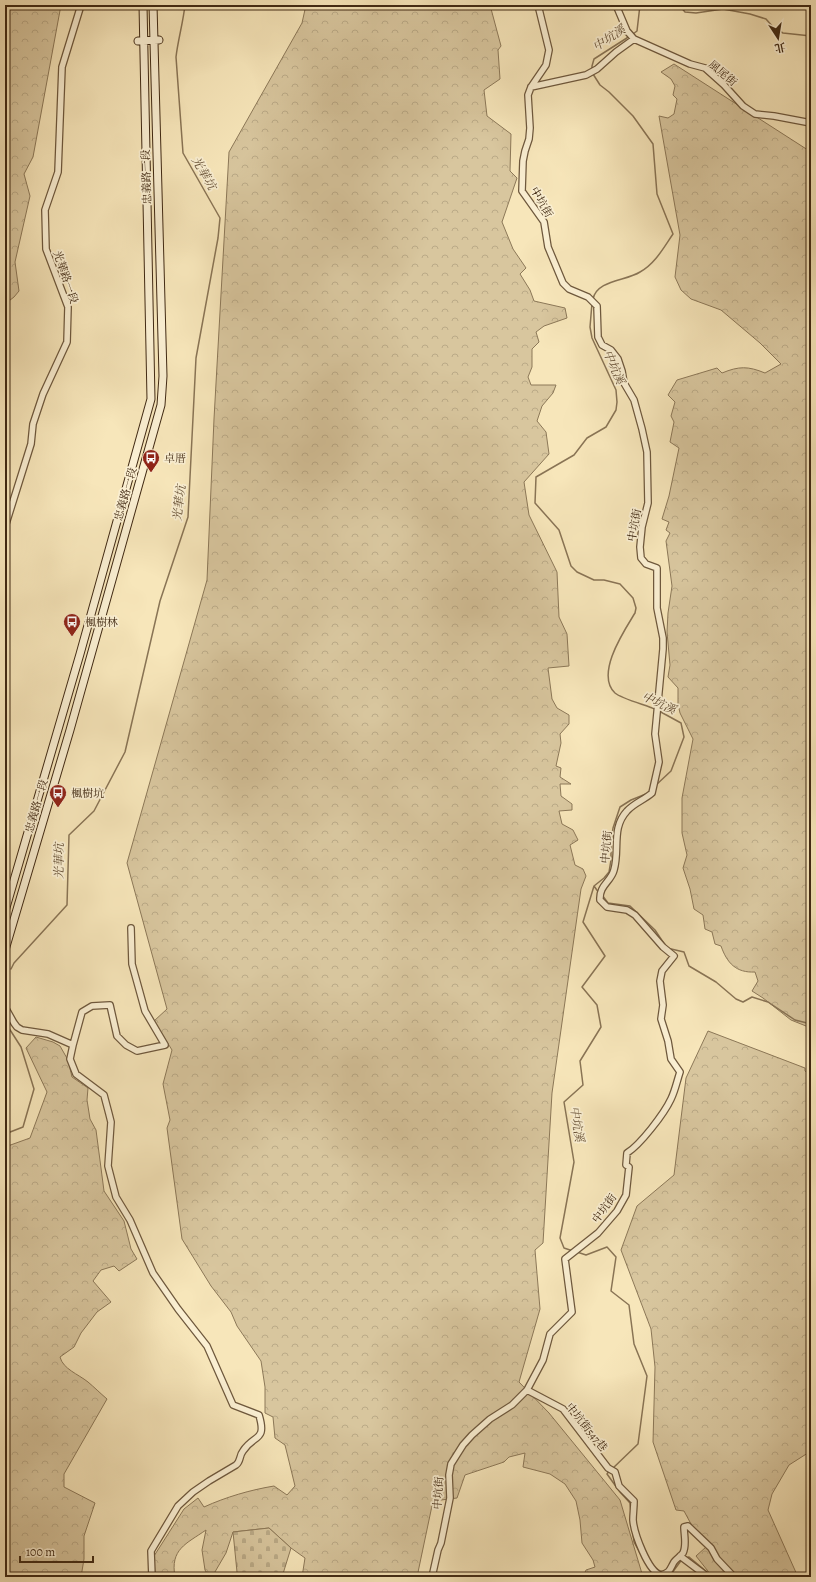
<svg xmlns="http://www.w3.org/2000/svg" width="816" height="1582" font-family="Alegreya,'Noto Serif TC',serif">
	<defs>
		<pattern id="forest-crowns" width="20" height="18" patternUnits="userSpaceOnUse"><rect width="20" height="18" fill="#d8c69e"/><path d="M2 6a3 3 0 1 1 6 0M12 15a3 3 0 1 1 6 0" fill="none" stroke="#baaa87"/></pattern>
		<pattern id="cemetery-stones" width="16" height="16" patternUnits="userSpaceOnUse"><rect width="16" height="16" fill="#d8c69e"/><path d="M2 7V4a2 2 0 0 1 4 0v3zM10 15v-3a2 2 0 0 1 4 0v3z" fill="#baaa87"/></pattern>
	</defs>
	<rect width="100%" height="100%" fill="#f7e6ba"/>
	<filter id="stains"><feTurbulence type="fractalNoise" baseFrequency=".005" numOctaves="4"/><feColorMatrix values="0 0 0 0 .2 0 0 0 0 .09 0 0 0 0 .02 0 0 0 .5 -.17"/></filter>
	<radialGradient id="worn" r=".72"><stop offset=".6" stop-color="#630" stop-opacity="0"/><stop offset="1" stop-color="#630" stop-opacity=".3"/></radialGradient>
	<path fill="url(#forest-crowns)" stroke="#8c7858" d="M5 5H61L33 157 24 174 30 196 15 262 19 291 14 297 5 304Z
		M306 5H490L501 46 498 50 500 79 484 90 487 116 511 134 510 171 517 178 502 222 513 249 526 268 520 274 530 290 534 301 565 308 567 318 544 326 536 332 539 342 532 349V367L528 377 531 385H556L553 393 542 406 537 421 546 432 549 454 524 482 529 515 557 572 559 617 567 634 569 666 548 668 552 699 557 708 569 715V724L560 734 561 743 556 766 561 768 560 777 571 784H560L561 796 572 804V810L559 811 562 824 573 830 578 840 570 845 575 865 583 869 586 876 581 889 552 1093 543 1243 535 1250 540 1309 519 1382 549 1413 620 1500 643 1577H583L586 1570 595 1567 593 1560 582 1543 580 1520 576 1501 565 1484 550 1474 523 1467 525 1453 509 1457 504 1462 465 1475 457 1498 433 1501 417 1577H302L305 1558 291 1548 269 1528 233 1532 226 1553 212 1577H209L205 1570 202 1550 206 1530C186 1544 170 1549 175 1577H155L154 1556 184 1509 198 1498 204 1507C226 1497 250 1490 274 1486L287 1495 295 1486 285 1445 275 1438 273 1417 265 1413V1387L261 1361 237 1326 231 1312 211 1286 182 1239 167 1128 170 1120 163 1084 172 1050 154 1021 167 1009 127 863 207 580 214 419 229 152 302 23Z
		M674 64 811 152V1028L791 1020 763 998 752 991 758 981 755 972C736 973 727 963 721 946L715 944 712 932 705 929 703 915 694 909 690 889 683 868 687 855 682 833V798L693 739 680 713 678 704V688L668 677 670 665 667 632 668 613 672 586 666 541 670 533 666 530 669 522 662 519 669 496 679 448 670 442 674 422 671 416 675 402 668 395 677 380 717 368 722 373C739 366 748 366 765 373L781 364 760 343 721 310 691 299 681 290 675 277 680 235 659 116 668 118 674 114 677 99 673 95 675 86 671 79 661 72Z
		M708 1031 805 1068V1071L811 1075V1451L789 1465 772 1494 768 1510 798 1577H714L711 1575 696 1556 706 1547 702 1535 691 1524 684 1511 676 1510 653 1442 655 1367 651 1329 621 1250 637 1206 674 1175 686 1078Z
		M36 1037 53 1042 60 1046 68 1060 72 1077 88 1088 87 1100 90 1119 96 1130 104 1191 124 1221 131 1249 137 1259 119 1271 114 1266 101 1270 93 1281 111 1302 97 1312 81 1333 74 1347 60 1357C63 1369 78 1374 88 1382 94 1387 100 1393 107 1399L64 1474V1487L95 1503 84 1536V1559L81 1577H5V1147L30 1138 47 1092 26 1048Z"/>
	<path fill="url(#cemetery-stones)" stroke="#8c7858" d="M269 1528 291 1548 282 1577H242L237 1572 233 1532Z"/>
	<g fill="none" stroke-linecap="round" stroke-linejoin="round">
		<path stroke="#897455" stroke-width="1.5" d="M679 5 685 12 696 13 723 9 750 14 766 19 773 27 783 33 811 36
			M633 34 637 31 640 5
			M592 70V66L594 59 630 36
			M593 299C597 280 626 281 640 272 655 264 664 247 673 234L657 194 653 144 633 116 609 92 600 85 593 74
			M592 303 590 327 592 338 616 390 617 402 616 410 606 427 587 438 574 455 536 477 535 503 559 530 571 566 577 572 594 580H604L620 584 633 598 636 608 635 613C624 631 595 674 615 693 622 699 646 705 655 709
			M656 785 671 771 684 737 681 723 659 711
			M594 886 599 893
			M602 895 608 903 630 906 655 930 665 945
			M667 948 684 952 689 966 716 982 736 999 743 1002 752 997 768 1002 795 1020 811 1024
			M11 969 14 963 67 905 69 835 94 811 125 752 160 601 188 517 196 358 218 238 220 218 183 153 176 57C178 40 183 23 185 5
			M5 1022 21 1047 34 1089 23 1127 5 1134
			M573 1251 564 1248 560 1238 574 1162 564 1102 583 1085 580 1061 601 1027 597 1005 582 987 605 956 583 922 594 886 604 878 609 872 611 860V841L613 828 620 807 631 800 646 794
			M577 1252 586 1255 607 1247 616 1257 611 1291 629 1305 634 1344 647 1376 638 1444 612 1469
			M609 1471 607 1474 620 1492 630 1503 631 1513
			M633 1534 634 1542 640 1553
			M686 1558 689 1557 713 1577
			M650 1570 654 1577
			M669 1577 680 1562 683 1560"/>
		<defs>
			<path id="street" d="M616 5 627 31 634 39 690 64 705 68 724 85 743 106 755 114 774 116 811 123
				M531 87 586 75 597 69 616 52 634 39
				M5 527 31 444 33 424 43 394 67 342 68 307 46 249 45 210 58 172 62 67 81 5
				M5 1007 14 1023 17 1027 22 1030 48 1034 73 1045 82 1012 92 1006 110 1005 117 1036 126 1045 137 1051 165 1045 145 1011 132 964 131 928
				M73 1045 70 1059 76 1074 104 1095 109 1114 111 1122 108 1166 116 1197 130 1220 153 1273 178 1309 207 1346 233 1405 259 1415C267 1442 254 1434 243 1451 239 1456 241 1461 236 1465L209 1481 193 1492 178 1506 151 1551 152 1577
				M527 1390 563 1409 608 1468 615 1472 619 1486 634 1501C634 1508 633 1514 633 1520 634 1533 648 1572 661 1575 670 1573 670 1569 674 1562 676 1559 681 1556 683 1553 687 1545 684 1535 684 1527L688 1526 711 1548 717 1559 734 1577
				M680 1556 708 1577
				M432 1577 438 1550 441 1543 450 1498 449 1475 451 1464 463 1445 472 1435 490 1419 512 1405 527 1390 543 1360 550 1334 572 1312 565 1259 598 1233 617 1211 626 1195 629 1167 626 1165 627 1153C640 1145 664 1114 671 1099 675 1091 677 1081 680 1072L671 1059 668 1041 661 1019 663 1005 660 981 662 971 674 956 663 947 635 915 627 910 607 907 600 900C599 885 611 882 614 870 620 850 611 828 627 811 634 803 644 800 652 793L659 762 655 734 663 649V638L657 608V568L646 564 641 558 640 547 642 527 648 503 647 452 642 429 634 400 624 383 622 371 618 359 611 350 602 345 598 337 597 306 588 297 569 289 563 283 548 247 544 222 522 191 523 161 525 151 529 139 530 128 528 95 531 87 546 65 549 50 538 5"/>
			<path id="secondary" d="M138 41 159 40
				M5 911 80 654 151 399 143 5
				M5 950 70 730 161 405 163 376 153 5"/>
		</defs>
		<use href="#street" stroke="#6e583d" stroke-width="8"/>
		<use href="#secondary" stroke="#402913" stroke-width="9"/>
		<use href="#street" stroke="#faefd2" stroke-width="5.5"/>
		<use href="#secondary" stroke="#faefd2" stroke-width="7"/>
	</g>
	<defs>
		<symbol id="bus-pin" viewBox="-11 -11 22 30"><path d="M0 17L-7.5 6A9.5 9.5 0 1 1 7.5 6Z" fill="#8f2418" stroke="#faefd2"/><path d="M-5-6H5V4H4V6H2V4H-2V6H-4V4H-5ZM-3.5-4V0h7V-4ZM-3.5 1.2v1.5H-2V1.2ZM2 1.2v1.5H3.5V1.2Z" fill="#fff"/></symbol>
	</defs>
	<g fill-rule="evenodd">
		<use href="#bus-pin" x="141" y="448" width="20" height="27"/>
		<use href="#bus-pin" x="62" y="612" width="20" height="27"/>
		<use href="#bus-pin" x="48" y="783" width="20" height="27"/>
	</g>
	<g text-anchor="middle" stroke-width="3.5" stroke-linejoin="round" paint-order="stroke">
		<g font-size="11" fill="#402913" stroke="#faefd2">
			<text transform="translate(723 73) rotate(40)" y="4">風尾街</text>
			<text transform="translate(146 177) rotate(-92)" y="4">忠義路一段</text>
			<text transform="translate(542 202) rotate(60)" y="4">中坑街</text>
			<text transform="translate(66 277) rotate(71)" y="4">光華路一段</text>
			<text transform="translate(125 494) rotate(-74)" y="4">忠義路一段</text>
			<text transform="translate(634 525) rotate(-80)" y="4">中坑街</text>
			<text transform="translate(36 806) rotate(-74)" y="4">忠義路一段</text>
			<text transform="translate(606 847) rotate(-85)" y="4">中坑街</text>
			<text transform="translate(604 1208) rotate(-54)" y="4">中坑街</text>
			<text transform="translate(587 1427) rotate(51)" y="4">中坑街547巷</text>
			<text transform="translate(438 1493) rotate(-86)" y="4">中坑街</text>
		</g>
		<g font-size="11" fill="#402913" stroke="#faefd2" text-anchor="start">
			<text x="164" y="462">卓厝</text>
			<text x="85" y="626">楓樹林</text>
			<text x="71" y="797">楓樹坑</text>
		</g>
		<g font-size="12" font-style="italic" fill="#644e34" stroke="#faefd2">
			<text transform="translate(609 38) rotate(-33)" y="4">中坑溪</text>
			<text transform="translate(204 173) rotate(60)" y="4">光華坑</text>
			<text transform="translate(614 367) rotate(67)" y="4">中坑溪</text>
			<text transform="translate(179 503) rotate(-83)" y="4">光華坑</text>
			<text transform="translate(659 703) rotate(25)" y="4">中坑溪</text>
			<text transform="translate(59 861) rotate(-89)" y="4">光華坑</text>
			<text transform="translate(577 1124) rotate(81)" y="4">中坑溪</text>
		</g>
	</g>
	<rect width="816" height="1582" fill="none" stroke="#f7e6ba" stroke-width="20"/>
	<rect x="6" y="6" width="804" height="1570" fill="none" stroke="#402913" stroke-width="2"/>
	<rect x="10" y="10" width="796" height="1562" fill="none" stroke="#402913"/>
	<g transform="translate(778 38) rotate(168)" stroke="#faefd2" stroke-width="3" paint-order="stroke">
	<path d="M0-3L7 15L0 10L-7 15Z" fill="#402913"/>
	<text y="-6" font-size="11" font-weight="bold" text-anchor="middle" fill="#402913">北</text>
	</g>
	<path d="M20 1556v6h73v-6" fill="none" stroke="#402913" stroke-width="2"/>
	<text x="26" y="1556" font-size="12" fill="#402913" stroke="#faefd2" stroke-width="3" paint-order="stroke">100 m</text>
	<rect width="100%" height="100%" filter="url(#stains)"/>
	<rect width="100%" height="100%" fill="url(#worn)"/>
</svg>
